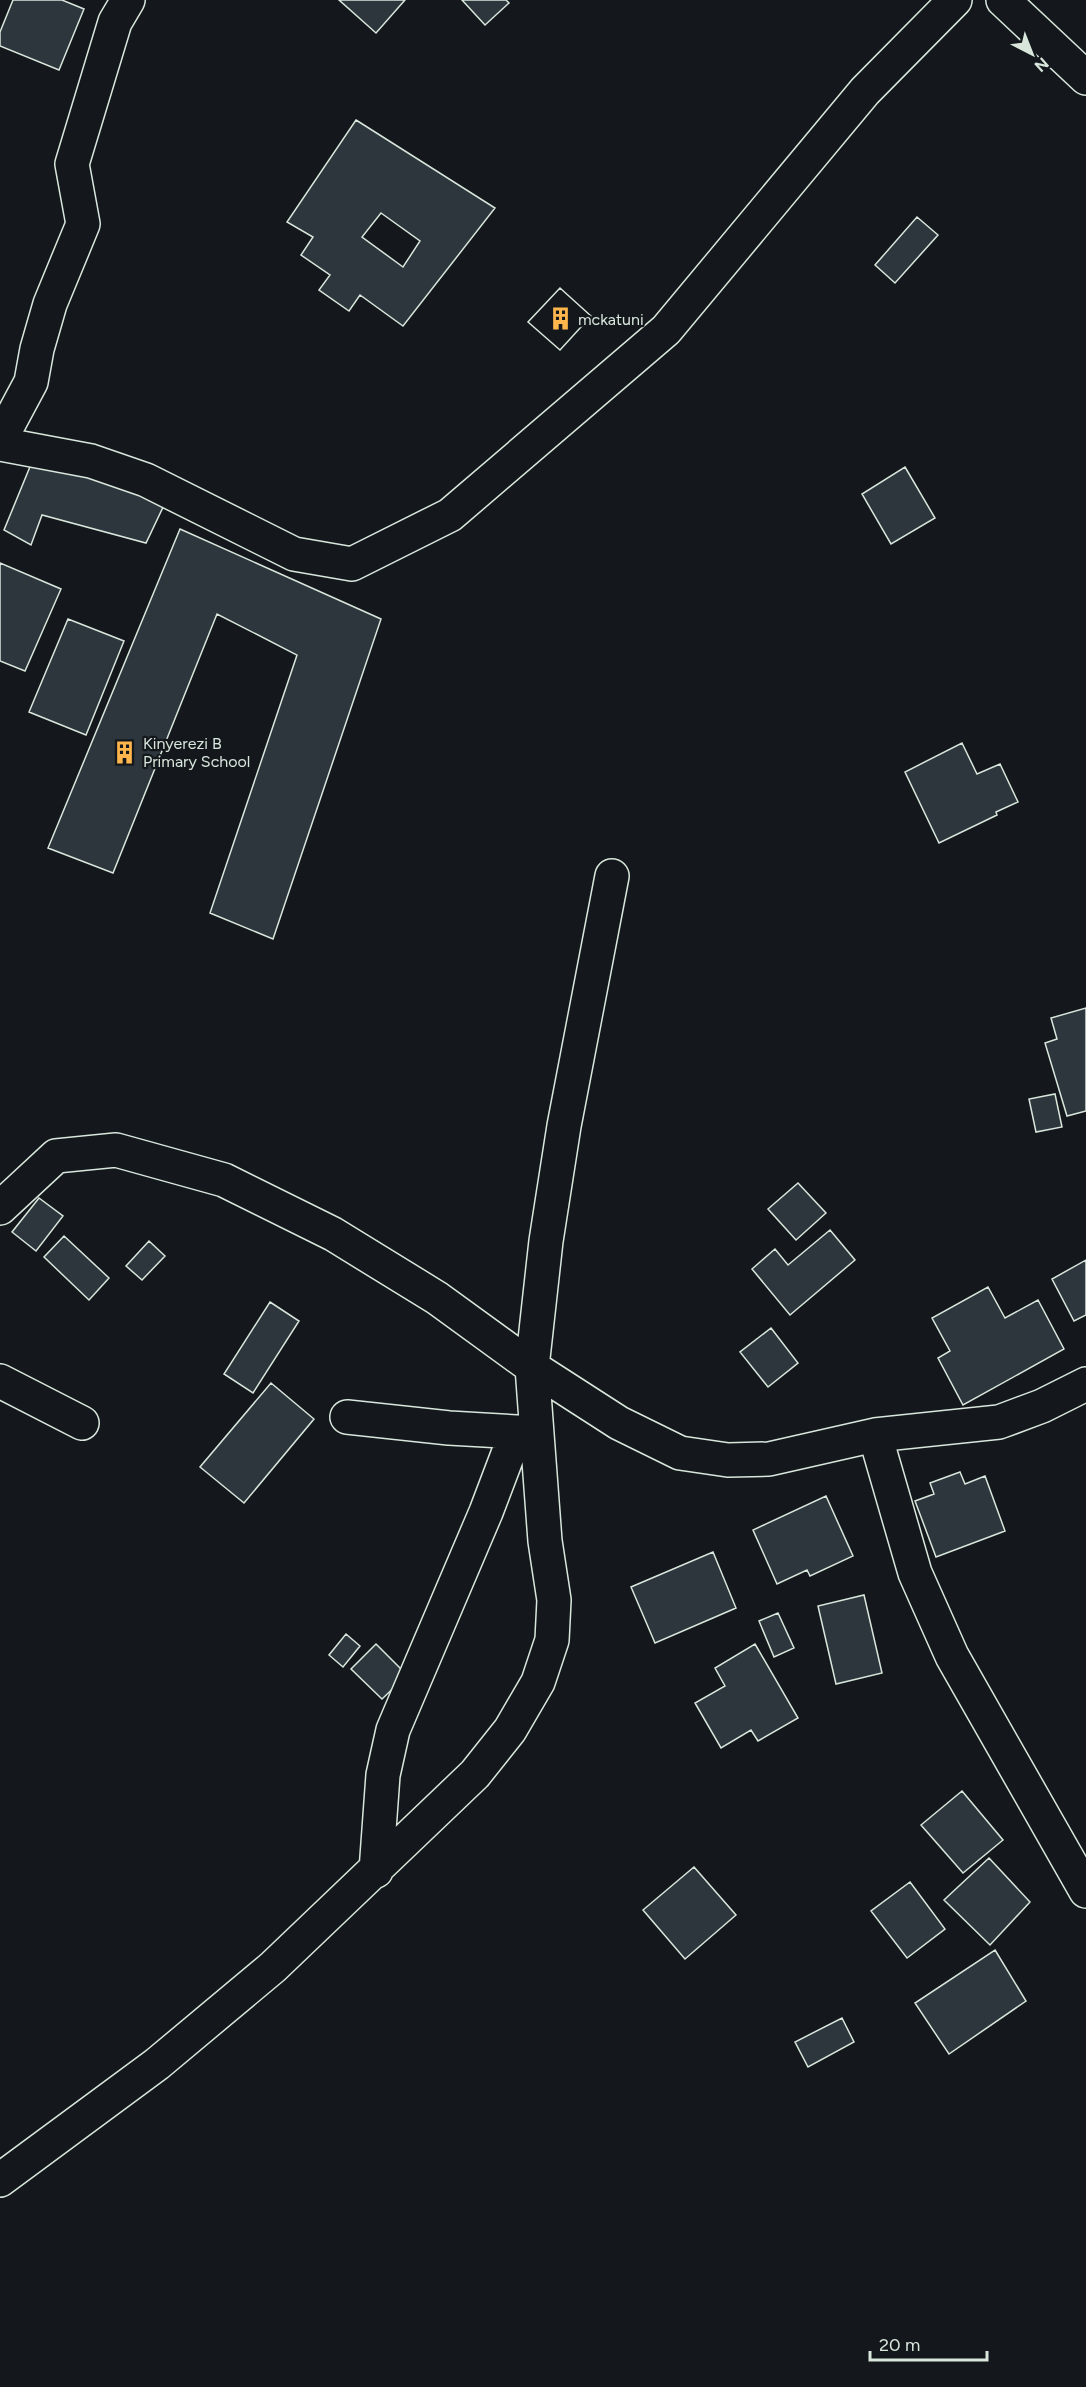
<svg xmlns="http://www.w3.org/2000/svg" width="1086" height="2387" font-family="Figtree,sans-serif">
	<rect width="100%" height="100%" fill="#14181c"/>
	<path fill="#2c363c" stroke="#d8e6dc" stroke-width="1.5" fill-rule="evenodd" d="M13 0H62L84 9 59 70 0 46V32Z
		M339 0H405L376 33Z
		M462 0H506L509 3 485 25Z
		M356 120 495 208 403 326 360 295 349 311 319 290 330 275 301 255 313 237 287 222ZM381 213 420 241 403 267 362 237Z
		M917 217 938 235 895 283 875 265Z
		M560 288 591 316 560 350 528 322Z
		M560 288 591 316 560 350 528 322Z
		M34 457 166 501 146 543 42 515 31 545 4 530Z
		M905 467 935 518 891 544 862 494Z
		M180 529 381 619 273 939 210 913 297 655 217 614 113 873 48 848Z
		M0 563 61 589 25 671 0 661Z
		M68 619 124 641 86 735 29 712Z
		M962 743 977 774 1000 764 1018 802 996 812 997 815 939 843 905 772Z
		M1086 1008V1111L1067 1116 1045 1043 1057 1039 1051 1018Z
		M1055 1094 1062 1127 1036 1132 1029 1099Z
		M798 1183 826 1213 796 1240 768 1209Z
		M39 1198 63 1216 36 1251 12 1232Z
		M830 1230 855 1260 790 1315 752 1269 775 1249 788 1265Z
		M64 1236 109 1278 89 1300 44 1257Z
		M149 1241 165 1256 142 1280 126 1266Z
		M1086 1260V1315L1074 1321 1052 1279Z
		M988 1287 1005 1318 1038 1300 1064 1349 963 1405 938 1358 950 1351 932 1318Z
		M270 1302 299 1321 253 1393 224 1374Z
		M771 1328 798 1363 768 1387 740 1352Z
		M271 1383 314 1419 244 1503 200 1467Z
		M960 1472 965 1484 985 1476 1005 1531 936 1557 915 1501 934 1494 930 1483Z
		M826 1496 853 1556 810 1576 807 1570 777 1584 753 1530Z
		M713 1552 736 1608 655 1643 631 1587Z
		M864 1595 882 1673 836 1684 818 1606Z
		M778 1613 794 1648 774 1657 759 1621Z
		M346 1634 360 1646 343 1667 329 1655Z
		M376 1644 407 1675 382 1699 351 1669Z
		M755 1644 798 1718 758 1741 751 1730 721 1748 695 1703 725 1686 715 1668Z
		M962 1791 1003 1840 963 1873 921 1825Z
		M989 1858 1030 1902 990 1945 944 1900Z
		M694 1867 736 1915 685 1959 643 1910Z
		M910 1882 945 1929 907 1958 871 1911Z
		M995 1950 1026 2001 949 2054 915 2003Z
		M842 2018 854 2042 808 2067 795 2042Z"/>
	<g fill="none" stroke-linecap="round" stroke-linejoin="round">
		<defs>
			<path id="minor" d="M1003 0 1086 78
				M0 440 31 382 37 349 50 304 83 224 72 164 115 22 128 0
				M0 444 91 461 146 480 294 554 352 564 450 515 666 330 865 91 955 0
				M0 1208 56 1156 116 1150 224 1180 333 1234 437 1298 532 1367 619 1423 680 1453 728 1460 769 1459 875 1435 999 1422 1042 1406 1086 1384
				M0 1381 82 1423
				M347 1417 449 1428 535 1433
				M875 1435 915 1573 952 1656 1086 1891
				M376 1871 383 1775 393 1730 486 1512 516 1433
				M0 2180 157 2064 273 1967 475 1774 510 1730 538 1682 552 1640 554 1600 545 1541 532 1367 546 1241 564 1126 612 876"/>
		</defs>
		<use href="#minor" stroke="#d8e6dc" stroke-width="36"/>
		<use href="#minor" stroke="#14181c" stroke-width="33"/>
	</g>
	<defs>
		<symbol id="building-bare" viewBox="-9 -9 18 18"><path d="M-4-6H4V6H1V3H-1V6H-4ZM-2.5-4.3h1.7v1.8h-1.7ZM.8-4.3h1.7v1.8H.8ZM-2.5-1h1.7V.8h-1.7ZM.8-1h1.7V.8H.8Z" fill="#ffb74d" stroke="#14181c" stroke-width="2.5" paint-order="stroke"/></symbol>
	</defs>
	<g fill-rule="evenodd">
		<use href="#building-bare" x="544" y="302" width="33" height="33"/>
		<use href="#building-bare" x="108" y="736" width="33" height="33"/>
	</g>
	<g text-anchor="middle" stroke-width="4.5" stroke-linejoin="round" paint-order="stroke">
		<g font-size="16" fill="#d8e6dc" stroke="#14181c" text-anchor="start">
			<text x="578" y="325">mckatuni</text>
			<text x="143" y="749">Kinyerezi B<tspan x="143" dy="18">Primary School</tspan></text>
		</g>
	</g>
	<g transform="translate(1032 54) rotate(138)" stroke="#14181c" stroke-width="4.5" paint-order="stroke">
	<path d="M0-4.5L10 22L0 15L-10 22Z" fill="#d8e6dc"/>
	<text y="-9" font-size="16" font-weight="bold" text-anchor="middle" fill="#d8e6dc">N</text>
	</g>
	<path d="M870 2351v9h117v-9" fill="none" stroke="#d8e6dc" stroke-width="3"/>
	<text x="879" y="2351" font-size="18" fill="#d8e6dc" stroke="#14181c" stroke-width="4.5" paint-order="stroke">20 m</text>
</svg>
